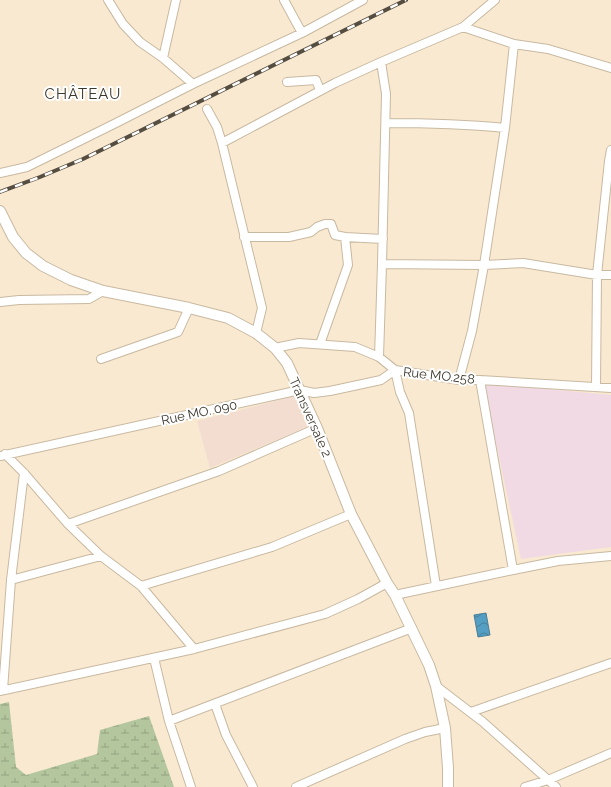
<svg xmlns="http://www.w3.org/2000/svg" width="611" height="787" font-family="Raleway,sans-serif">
	<defs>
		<pattern id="wetland-marsh" width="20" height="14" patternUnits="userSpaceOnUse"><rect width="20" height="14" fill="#b3c69d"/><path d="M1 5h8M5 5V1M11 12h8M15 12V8" fill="none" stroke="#93a280"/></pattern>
		<pattern id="water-waves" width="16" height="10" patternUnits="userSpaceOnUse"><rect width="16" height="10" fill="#539ec2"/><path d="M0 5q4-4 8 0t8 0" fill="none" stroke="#46829e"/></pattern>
	</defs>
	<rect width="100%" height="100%" fill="#f9e9d0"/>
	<path fill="#f3ddd0" d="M295 396 307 427 210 468 197 421Z"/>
	<path fill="#f2dae5" d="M483 383 611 395V547L521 559Z"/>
	<path fill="url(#wetland-marsh)" d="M9 702 16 767 26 775 97 754 100 730 149 716 174 787H0V704Z"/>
	<path fill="url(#water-waves)" stroke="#4c7f95" d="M486 613 490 635 478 637 474 615Z"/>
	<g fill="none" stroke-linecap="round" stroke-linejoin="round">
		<defs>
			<path id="minor" d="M108 0 123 24 140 42 163 58 193 84
				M284 0 302 33
				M463 27 514 44 548 49 611 68
				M163 58 176 0
				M287 82 316 80 320 90
				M207 109 217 127 222 143
				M386 123C426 123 464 124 505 128
				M0 173 27 167 114 124 193 84 302 33 363 0
				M244 237H289L311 232 317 227 325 224H331L335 235 345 237
				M382 264 484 265 523 263 597 275H611
				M0 302 19 300 89 299 103 291
				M256 333 262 308 222 143 335 83 381 62 463 27 495 0
				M320 344 348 265 345 237 383 239
				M275 348 299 343 355 347 379 357 395 370 459 380H480L611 388
				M379 357 382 264 386 94 381 62
				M101 359 178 332 189 308
				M459 380 472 331 484 265 505 128 514 44
				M480 380 513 570
				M596 387 597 275 609 161 611 150
				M5 454 24 473 68 524 101 556 141 586 194 649
				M0 456 300 390 314 393 330 391 381 380 395 370 400 392 409 413 436 586
				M68 524 219 471 317 428
				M11 580 101 556
				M141 586 272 547 351 514
				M395 595 513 570 558 561 611 556
				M154 658 169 721
				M436 686 483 722 556 787
				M3 690 11 580 24 473
				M0 691 194 649 325 614 358 599 387 583
				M215 704 226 735 253 787
				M471 712 611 663
				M191 787 169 721 412 628
				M296 787 405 739 425 732 445 728
				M525 787 548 780 611 753"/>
			<path id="major" d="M0 211 13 237 26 253 43 266 71 280 103 291 189 308 228 318 256 333 275 348 287 363 317 428 351 514 387 583 395 595 429 665 436 686 445 728 448 768V787"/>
		</defs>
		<use href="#minor" stroke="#c8b9a1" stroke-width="10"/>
		<use href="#major" stroke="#c8b9a1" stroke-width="12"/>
		<use href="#minor" stroke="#fff" stroke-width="8"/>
		<use href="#major" stroke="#fff" stroke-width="10"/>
		<defs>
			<path id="rail" d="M0 192 40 177 83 159 406 0"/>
		</defs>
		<use href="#rail" stroke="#544d40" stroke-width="4"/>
		<use href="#rail" stroke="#fff" stroke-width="2.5" stroke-dasharray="8" stroke-linecap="butt"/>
	</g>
	<g text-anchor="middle" stroke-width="4" stroke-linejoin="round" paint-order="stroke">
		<g font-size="13" fill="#3c362b" stroke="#fff">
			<text transform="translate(439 375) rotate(6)" y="5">Rue MO.258</text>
			<text transform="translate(199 412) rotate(-12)" y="5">Rue MO. 090</text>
			<text transform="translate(311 417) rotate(66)" y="5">Transversale 2</text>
		</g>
		<g font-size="15" letter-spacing="1" fill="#3c362b" stroke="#fff">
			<text x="83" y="99">CHÂTEAU</text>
		</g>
	</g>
</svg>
